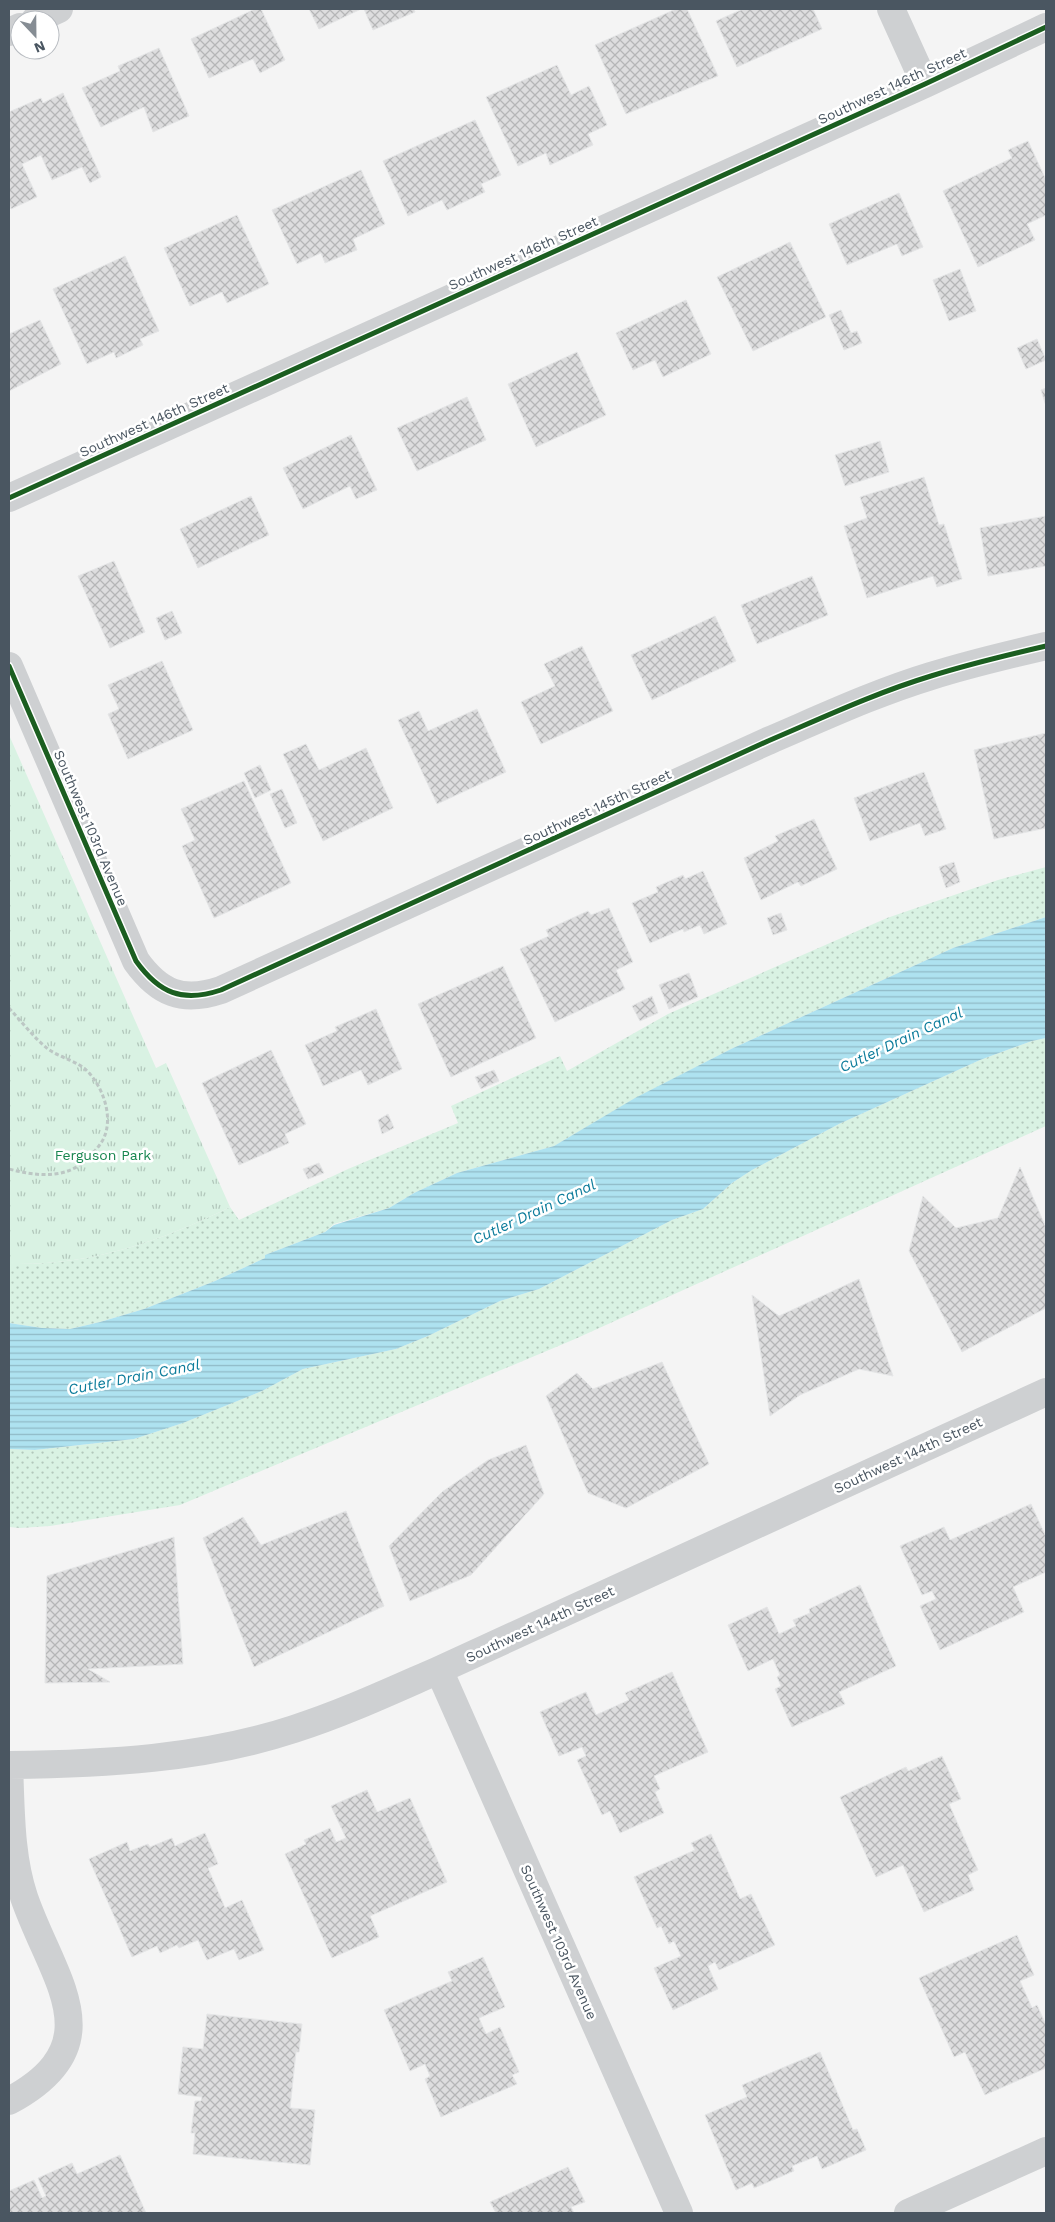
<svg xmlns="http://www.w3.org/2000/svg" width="1055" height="2222" font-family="'Work Sans',sans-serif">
	<defs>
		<pattern id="grass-dots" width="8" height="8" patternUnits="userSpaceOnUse" patternTransform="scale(1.25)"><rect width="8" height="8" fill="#d9f2e3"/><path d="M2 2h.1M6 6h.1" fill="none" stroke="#b2c7bb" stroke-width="1.8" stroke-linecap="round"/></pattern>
		<pattern id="park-tufts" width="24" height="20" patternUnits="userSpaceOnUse" patternTransform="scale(1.25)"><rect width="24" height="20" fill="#d9f2e3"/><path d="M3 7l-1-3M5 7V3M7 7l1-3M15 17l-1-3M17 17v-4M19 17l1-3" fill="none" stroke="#b2c7bb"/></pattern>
		<pattern id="water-rules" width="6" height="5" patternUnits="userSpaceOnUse" patternTransform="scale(1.25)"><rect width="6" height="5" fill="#aee2f0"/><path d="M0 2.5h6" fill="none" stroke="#90bac6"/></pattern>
		<pattern id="building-cross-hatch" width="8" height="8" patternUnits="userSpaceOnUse" patternTransform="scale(1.25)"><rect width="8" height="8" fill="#ddddde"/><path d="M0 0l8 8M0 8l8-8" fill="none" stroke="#b5b6b7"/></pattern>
	</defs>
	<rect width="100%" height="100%" fill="#f4f4f4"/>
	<path fill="url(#grass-dots)" d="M1046 867V917L953 948 731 1049 636 1098 554 1146 457 1173 414 1193 389 1208 334 1224 325 1232 265 1255V1258L215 1281 144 1309 100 1322 70 1329 42 1328 9 1323V1264C88 1266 160 1242 230 1207L239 1220 348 1169 458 1123 451 1106 560 1056 567 1071 668 1014 887 918 998 880Z
		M1046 1038V1126L575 1339 180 1505 50 1526 20 1528 9 1527V1449L35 1450 134 1439 183 1423 262 1391 303 1369 396 1349 428 1336 500 1301 539 1289 672 1220 703 1209 732 1183 752 1170 839 1124 980 1060 1032 1041Z"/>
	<path fill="url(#park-tufts)" d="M9 735 156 1068 166 1063 230 1207C160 1242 88 1266 9 1264Z"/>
	<path fill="url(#water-rules)" d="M1046 917V1038L1032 1041 980 1060 839 1124 752 1170 732 1183 703 1209 672 1220 539 1289 500 1301 428 1336 396 1349 303 1369 262 1391 183 1423 134 1439 35 1450 9 1449V1323L42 1328 70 1329 100 1322 144 1309 215 1281 265 1258V1255L325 1232 334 1225 389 1208 414 1193 457 1173 554 1146 635 1098 731 1049 953 948Z"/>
	<path fill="url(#building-cross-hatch)" stroke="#e5e6e7" d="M255 9H261L285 60 260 73 253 59 209 78 191 39Z
		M309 9H361L319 29Z
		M364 9H414L415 12 373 30Z
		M676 9H687L718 76 626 114 595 45Z
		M743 9H813L822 29 737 67 716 21Z
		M159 48 189 116 153 132 144 107 101 127 82 88 120 71 118 66Z
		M557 65 571 95 589 86 607 125 588 134 593 145 550 165 546 153 518 166 486 97Z
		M63 93 101 177 90 183 82 167 52 180 41 155 22 164 37 197 11 209 9 203V112L41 98 43 103Z
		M475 120 501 175 481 184 485 192 447 210 442 200 408 216 383 161Z
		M1028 141 1046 180V215L1027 224 1035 240 978 267 943 191 1012 158 1008 150Z
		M361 170 385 224 353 239 357 250 325 263 321 253 297 264 272 210Z
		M899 193 923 247 902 256 897 244 847 265 829 224Z
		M237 215 269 284 227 303 222 292 190 306 164 248Z
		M790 242 826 317 753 351 717 277Z
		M125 256 159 331 140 339 143 345 116 358 114 352 87 364 53 289Z
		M960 269 976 311 949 321 933 280Z
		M686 300 711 354 663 377 655 360 633 370 616 333Z
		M841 310 851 333 857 331 862 343 844 350 829 315Z
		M40 320 61 364 9 391V334Z
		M1037 339 1046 360 1026 369 1017 348Z
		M577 352 606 415 536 447 508 384Z
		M1046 388V406L1041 390Z
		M467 397 486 440 417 471 397 428Z
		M351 435 377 490 356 499 350 486 303 509 283 468Z
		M880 441 889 472 845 486 835 455Z
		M924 477 939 525 944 524 962 579 937 587 933 576 867 598 844 526 867 518 860 497Z
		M251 496 269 535 198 568 180 529Z
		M1046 516V566L988 576 980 528Z
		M114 561 145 632 110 648 78 576Z
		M812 576 828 615 757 644 741 605Z
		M172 611 182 633 165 640 156 618Z
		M715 616 736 661 652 700 631 655Z
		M582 646 613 711 541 744 521 702 555 686 544 664Z
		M162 661 193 730 128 759 108 714 119 709 108 685Z
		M477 709 506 772 437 804 398 720 419 711 428 731Z
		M1046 733V828L994 839 974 750Z
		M306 744 319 770 366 748 393 808 323 841 283 754Z
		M260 765 271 790 255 798 244 773Z
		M924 772 946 829 925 836 920 823 870 841 854 798Z
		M244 781 291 883 214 918 182 846 195 840 181 809Z
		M282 789 297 823 285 828 270 794Z
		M814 819 837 869 801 886 798 882 761 900 744 858 778 841 775 836Z
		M954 862 960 882 946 888 939 867Z
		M703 871 727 924 704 934 700 925 684 932 683 929 650 943 632 903 658 892 656 887 683 875 685 879Z
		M609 908 633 962 616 970 625 989 555 1022 520 949 549 936 546 930 588 911 591 915Z
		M781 913 787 930 773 935 767 918Z
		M503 966 536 1038 451 1077 418 1004Z
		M689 973 698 997 669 1009 659 985Z
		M652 996 658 1013 640 1021 632 1006Z
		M376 1009 402 1069 368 1085 361 1070 323 1086 305 1045 337 1031 335 1027Z
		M271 1050 306 1124 285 1134 289 1143 239 1165 202 1083Z
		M494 1070 499 1081 481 1089 475 1077Z
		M388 1114 394 1128 382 1134 378 1120Z
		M319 1163 324 1173 308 1179 303 1169Z
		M1020 1167 1046 1228V1308L962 1352 909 1251 923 1196 956 1228 998 1218Z
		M859 1279 893 1376 859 1369 800 1395 770 1416 752 1295 779 1316Z
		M662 1362 709 1464 626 1508 588 1493 546 1396 577 1373 593 1389Z
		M526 1445 544 1494 471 1575 410 1601 389 1546 442 1492 488 1460Z
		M1031 1504 1046 1537V1572L1013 1587 1024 1612 940 1650 920 1606 936 1599 932 1591 922 1595 900 1546 944 1527 950 1540Z
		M346 1511 384 1606 254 1667 203 1538 243 1517 261 1545Z
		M174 1537 183 1664 88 1669 110 1682 45 1683 47 1576Z
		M860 1585 896 1666 839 1692 845 1704 792 1727 775 1689 781 1686 777 1677 780 1675 773 1659 748 1671 728 1625 767 1607 779 1634 796 1626 793 1620 810 1613 809 1609Z
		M672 1672 708 1752 654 1776 660 1789 655 1792 664 1813 620 1833 610 1811 602 1815 577 1760 586 1756 582 1747 559 1756 540 1712 586 1692 596 1715 629 1700 625 1693Z
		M942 1756 961 1799 949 1804 978 1870 968 1875 974 1890 924 1912 903 1865 876 1877 840 1797 906 1767 908 1771Z
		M367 1790 377 1812 410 1798 447 1882 370 1916 379 1937 332 1958 285 1854 306 1844 304 1840 330 1828 336 1842 346 1838 331 1806Z
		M205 1833 218 1864 208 1868 225 1908 242 1900 264 1950 239 1960 234 1949 207 1960 198 1940 179 1948 177 1945 160 1953 157 1946 132 1957 89 1859 127 1842 130 1851 148 1844 150 1847 172 1838 175 1846Z
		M711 1834 740 1899 751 1894 775 1945 719 1970 715 1962 708 1966 718 1989 673 2010 654 1968 681 1956 674 1941 669 1944 661 1926 657 1928 634 1877 695 1850 691 1843Z
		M1017 1935 1034 1975 1020 1981 1032 2008 1037 2005 1046 2025V2068L985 2095 965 2052 954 2057 919 1978Z
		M483 1957 505 2007 479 2018 486 2034 500 2027 519 2072 512 2075 517 2084 441 2117 425 2079 430 2076 425 2064 410 2071 384 2010 452 1981 448 1972Z
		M207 2014 302 2024 299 2052H296L290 2108 315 2110 310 2165 193 2154 195 2133H191L195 2101H201L202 2097 178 2094 183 2047 203 2049Z
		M820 2052 853 2130 857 2129 866 2150 822 2169 817 2156 792 2166 794 2171 780 2177 754 2188 752 2183 736 2190 705 2115 747 2097 742 2085Z
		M120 2155 146 2213H9V2191L34 2180 42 2198 46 2196 38 2178 72 2163 77 2174Z
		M568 2167 585 2202 571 2207 574 2213H496L490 2202Z"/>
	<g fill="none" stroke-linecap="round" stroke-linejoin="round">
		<path stroke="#bcc7c4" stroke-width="3" stroke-dasharray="4 2.5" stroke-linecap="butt" d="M9 1008C21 1021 34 1038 48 1049 59 1057 74 1060 85 1069 101 1083 113 1113 105 1135 102 1144 94 1152 87 1159 65 1180 36 1176 9 1169"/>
		<path stroke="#ced0d2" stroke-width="28" d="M891 9 925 84
			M35 20 59 9
			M9 32 20 27
			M9 498 925 84 1046 27
			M9 666 136 961C159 993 182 1003 221 990L768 741C822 718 875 693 931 676 969 664 1007 655 1046 646
			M439 1670 679 2213
			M9 1765C104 1764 203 1759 294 1729 344 1713 391 1691 439 1670L1046 1392
			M9 2101C116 2044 52 1979 24 1897 10 1855 11 1809 9 1765
			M908 2213 1046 2151"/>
		<defs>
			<path id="cycleway" d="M9 498 925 84 1046 27
				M9 666 136 961C159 993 182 1003 221 990L768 741C822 718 875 693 931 676 969 664 1007 655 1046 646"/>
		</defs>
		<use href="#cycleway" stroke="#fff" stroke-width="8"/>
		<use href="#cycleway" stroke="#1b5e20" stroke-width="5"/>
	</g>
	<g text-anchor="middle" stroke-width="5" stroke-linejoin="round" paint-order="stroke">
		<g font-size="14" fill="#4a5661" stroke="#fff">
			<text transform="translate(892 86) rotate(-25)" y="5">Southwest 146th Street</text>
			<text transform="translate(523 253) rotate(-24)" y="5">Southwest 146th Street</text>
			<text transform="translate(154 420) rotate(-24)" y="5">Southwest 146th Street</text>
			<text transform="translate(597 807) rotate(-25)" y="5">Southwest 145th Street</text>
			<text transform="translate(91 828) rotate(67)" y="5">Southwest 103rd Avenue</text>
			<text transform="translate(908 1455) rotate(-25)" y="5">Southwest 144th Street</text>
			<text transform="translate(540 1624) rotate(-25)" y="5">Southwest 144th Street</text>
			<text transform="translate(559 1942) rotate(66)" y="5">Southwest 103rd Avenue</text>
		</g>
		<g font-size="14" fill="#17864f" stroke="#fff">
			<text x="103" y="1160">Ferguson Park</text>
		</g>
		<g font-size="15" font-style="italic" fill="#0c7c9b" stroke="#fff">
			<text transform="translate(901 1040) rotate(-25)" y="5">Cutler Drain Canal</text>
			<text transform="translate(534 1212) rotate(-25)" y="5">Cutler Drain Canal</text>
			<text transform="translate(134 1377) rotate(-11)" y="5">Cutler Drain Canal</text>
		</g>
	</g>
	<rect width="1055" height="2222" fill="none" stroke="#4a5661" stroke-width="20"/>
	<g transform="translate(35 35) rotate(158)"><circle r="24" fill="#ffffff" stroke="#b7bbc0"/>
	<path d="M0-4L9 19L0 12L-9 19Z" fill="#868d94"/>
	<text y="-8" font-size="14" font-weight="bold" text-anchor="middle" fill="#4a5661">N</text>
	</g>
</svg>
